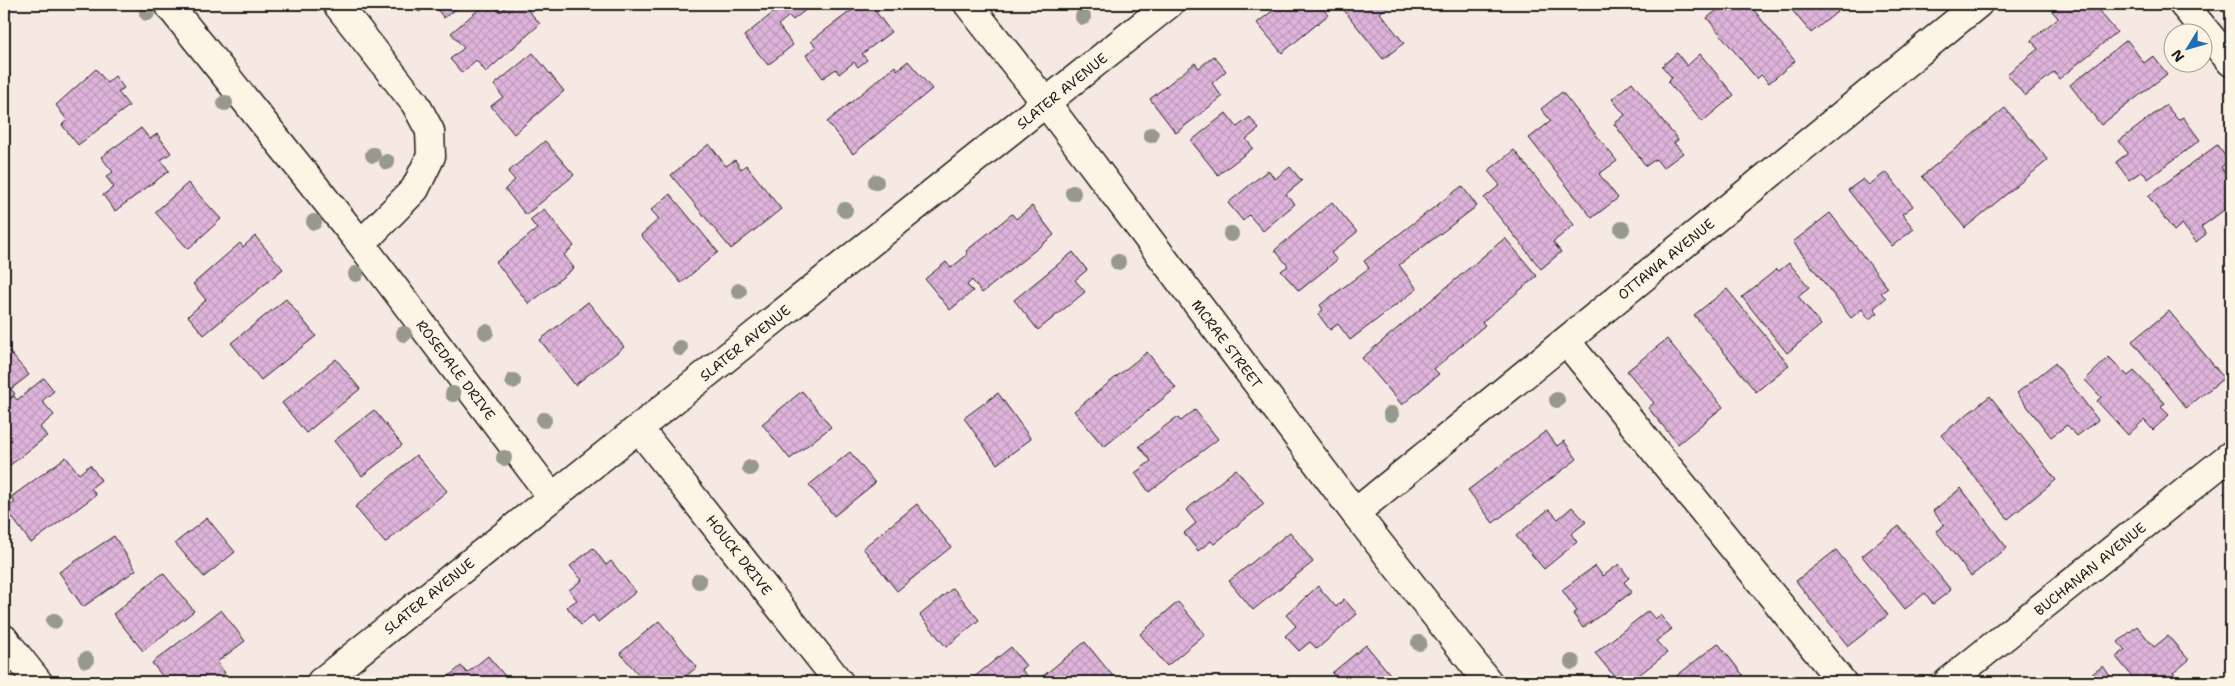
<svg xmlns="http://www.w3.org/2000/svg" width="2235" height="686" font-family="'Shantell Sans',sans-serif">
	<defs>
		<pattern id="building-cross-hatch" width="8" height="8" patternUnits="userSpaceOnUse" patternTransform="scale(1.25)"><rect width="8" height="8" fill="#deb4db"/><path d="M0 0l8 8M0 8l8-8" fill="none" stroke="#be9abb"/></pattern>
	</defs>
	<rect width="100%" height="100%" fill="#f6e8e3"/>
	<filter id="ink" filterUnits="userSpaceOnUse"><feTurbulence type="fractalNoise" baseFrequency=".02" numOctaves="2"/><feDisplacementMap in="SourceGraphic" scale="10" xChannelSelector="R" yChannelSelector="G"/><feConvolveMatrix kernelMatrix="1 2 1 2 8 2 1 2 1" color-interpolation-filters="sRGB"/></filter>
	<g filter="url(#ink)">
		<path fill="url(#building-cross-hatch)" stroke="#1c1c1c" d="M412 4H430L419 12Z
			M433 4H463L444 18Z
			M485 4H492L500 12 510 4H523L540 24 486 72 476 60 462 73 450 59 464 48 451 33Z
			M782 4H813L793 20 789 16 778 25 793 45 768 65 744 36 783 5Z
			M860 4H870L891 32 862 54 867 60 858 67 854 62 839 74 836 69 823 78 806 55 816 47 811 41Z
			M1281 4H1319L1328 15 1282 53 1257 23Z
			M1339 4H1391L1380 13 1404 43 1383 59Z
			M1725 4H1749L1795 61 1769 83 1761 75 1757 79 1707 18Z
			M1787 4H1847L1811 33Z
			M2061 4H2093L2117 32 2059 79 2054 72 2025 96 2007 74 2038 49 2031 40 2058 18 2052 11Z
			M2127 40 2144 63 2153 56 2167 74 2101 125 2070 85Z
			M533 53 564 91 514 134 491 106 503 97 494 85Z
			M1677 53 1687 66 1700 54 1734 95 1702 122 1668 82 1672 78 1662 66Z
			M1214 56 1226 71 1212 83 1222 97 1176 133 1150 99 1195 63 1199 68Z
			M908 61 932 89 853 154 827 122 895 66 897 70Z
			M96 69 107 83 115 76 124 88 118 92 129 106 78 145 62 125 67 120 56 105Z
			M1632 82 1678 140 1674 143 1683 153 1663 168 1656 159 1646 166 1614 124 1625 115 1612 99Z
			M4 89 9 96 5 99 10 106 4 111Z
			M1562 92 1617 161 1599 174 1618 198 1592 218 1529 138 1551 121 1541 109Z
			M2166 105 2178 120 2183 117 2200 140 2148 179 2142 171 2129 180 2116 162 2128 153 2119 141Z
			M2005 108 2048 160 1965 228 1922 176Z
			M1226 113 1237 127 1250 117 1259 129 1246 139 1253 148 1218 175 1191 141Z
			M141 128 150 139 157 134 171 153 161 160 169 171 115 211 103 195 114 187 106 177 113 172 101 157Z
			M545 141 574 175 526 215 505 189 515 180 508 172Z
			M709 144 726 166 735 160 741 169 746 165 781 209 731 249 671 175Z
			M2217 145 2229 161 2221 167 2231 182V205L2201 227 2206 234 2196 242 2182 224 2174 231 2148 196Z
			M1514 150 1574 225 1553 242 1561 252 1541 269 1484 198 1500 185 1488 171Z
			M1290 167 1302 181 1286 194 1295 204 1263 231 1249 215 1243 221 1228 203 1268 170 1275 179Z
			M1886 172 1913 206 1902 214 1914 229 1892 246 1848 190 1863 179 1869 185Z
			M188 183 221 219 188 249 155 212Z
			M1462 186 1477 206 1399 265 1417 289 1350 340 1338 324 1330 330 1318 314 1323 310 1320 305 1369 268 1364 261Z
			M670 194 718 252 681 283 641 235 659 219 651 210Z
			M1332 202 1357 232 1331 253 1337 260 1299 291 1281 271 1288 266 1275 250Z
			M1032 206 1054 235 982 293 972 280 967 285 973 291 950 310 925 279 946 262 951 268 968 254 966 251 1012 214 1016 219Z
			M544 209 574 246 564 255 574 268 529 304 496 262 537 229 530 220Z
			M1830 213 1888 288 1881 293 1886 298 1874 308 1878 313 1869 319 1862 309 1851 318 1793 242Z
			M255 236 283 269 204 335 188 316 206 300 193 284 240 243 243 247Z
			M1505 238 1537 276 1482 322 1485 325 1434 369 1439 374 1402 405 1362 358Z
			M1073 252 1087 270 1075 280 1085 292 1038 330 1014 300Z
			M1789 263 1809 287 1798 296 1821 325 1787 353 1742 297 1777 269 1779 271Z
			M1727 289 1789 365 1756 392 1694 315Z
			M286 299 316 336 261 380 231 343Z
			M588 302 624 347 575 385 540 340Z
			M2169 311 2224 378 2186 408 2132 341Z
			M1667 339 1723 407 1678 444 1648 408 1654 403 1627 371Z
			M7 349 29 375 11 389 15 394 4 402V351Z
			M1147 352 1176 388 1104 447 1074 411Z
			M2109 357 2128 376 2134 371 2165 403 2161 407 2169 415 2153 430 2144 420 2128 435 2097 401 2101 397 2085 380Z
			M336 359 360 389 306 433 282 403Z
			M2055 363 2098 420 2077 436 2067 425 2051 437 2017 393Z
			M44 378 54 391 42 401 54 415 40 427 47 436 4 470V404L14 396 17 400Z
			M802 391 831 427 790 459 762 424Z
			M998 393 1031 439 997 464 964 418Z
			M1990 396 2056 480 2008 519 1941 435Z
			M374 410 402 445 362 476 334 441Z
			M1195 410 1218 439 1149 492 1135 473 1151 461 1139 446 1177 417 1181 421Z
			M1546 431 1557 446 1564 441 1577 459 1493 523 1468 490Z
			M850 452 875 483 834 516 809 485Z
			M416 455 447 491 385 543 355 507Z
			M66 457 79 474 90 465 101 480 91 488 96 495 31 543 6 509 15 502 11 497Z
			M1236 469 1264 504 1214 544 1211 541 1198 551 1184 533 1196 523 1186 510Z
			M1961 488 2007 548 1971 576 1936 531 1944 525 1933 511Z
			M917 504 951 547 897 591 863 548Z
			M1572 507 1586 522 1571 534 1577 542 1544 569 1516 536 1549 509 1558 519Z
			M207 518 235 552 204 577 175 543Z
			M1899 526 1951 590 1933 604 1925 593 1905 609 1862 556Z
			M1290 532 1313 562 1253 610 1229 581Z
			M114 536 136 570 83 607 59 572Z
			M593 548 606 565 611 561 636 592 598 622 593 615 581 625 567 607 577 600 569 590 582 580 570 566Z
			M1836 550 1888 615 1848 646 1796 581Z
			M1619 564 1629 578 1624 582 1632 592 1583 628 1573 614 1577 611 1562 590 1595 566 1603 576Z
			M163 573 194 611 143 651 113 614Z
			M1318 586 1336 607 1344 599 1357 614 1317 649 1310 642 1299 651 1285 636 1296 626 1286 615Z
			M953 588 979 620 946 647 920 615Z
			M1178 602 1205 634 1167 666 1140 634Z
			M221 610 245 641 217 662 225 673 214 682H167L152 663Z
			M1648 611 1655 619 1660 615 1672 629 1656 641 1667 653 1630 682H1619L1595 653Z
			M659 621 697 667 679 682H645L620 653Z
			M2137 626 2154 647 2168 636 2189 660 2173 673 2181 682H2137L2116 657 2125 650 2118 642Z
			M1085 642 1116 680 1113 682H1038L1037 681Z
			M1718 643 1743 675 1733 682H1669Z
			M1366 645 1394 679 1390 682H1336L1338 680 1332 673Z
			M1011 647 1026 666 1021 669 1030 679 1026 682H968Z
			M488 656 510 682H451L447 678 461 666 467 673Z
			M2103 666 2114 682H2095L2091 675Z"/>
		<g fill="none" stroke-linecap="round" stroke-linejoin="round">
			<defs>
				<path id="minor" d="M168 4 361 244 552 497
					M337 4 415 103 430 131 431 156 415 189 361 244
					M968 4 1046 103 1355 513 1488 682
					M2183 4 2231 62
					M1566 341 1842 682
					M639 429 839 682
					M1355 513 1978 4
					M4 639 38 682
					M321 682 1169 4
					M1948 682 2231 455"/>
			</defs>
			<use href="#minor" stroke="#1c1c1c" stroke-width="31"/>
			<use href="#minor" stroke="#fcf5e5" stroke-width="28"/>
		</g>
		<g fill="#96998c">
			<circle cx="147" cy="13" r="8"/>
			<circle cx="1083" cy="17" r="8"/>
			<circle cx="225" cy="103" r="8"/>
			<circle cx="1151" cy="135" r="8"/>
			<circle cx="373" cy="155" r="8"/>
			<circle cx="387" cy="162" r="8"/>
			<circle cx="876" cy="182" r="8"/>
			<circle cx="1073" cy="193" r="8"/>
			<circle cx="845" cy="210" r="8"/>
			<circle cx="314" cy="222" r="8"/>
			<circle cx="1622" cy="229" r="8"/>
			<circle cx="1231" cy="234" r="8"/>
			<circle cx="1118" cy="262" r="8"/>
			<circle cx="356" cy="274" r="8"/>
			<circle cx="739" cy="291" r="8"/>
			<circle cx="486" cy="332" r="8"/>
			<circle cx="404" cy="334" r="8"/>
			<circle cx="680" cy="348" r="8"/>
			<circle cx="513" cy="381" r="8"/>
			<circle cx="453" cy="394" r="8"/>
			<circle cx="1557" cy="400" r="8"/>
			<circle cx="1391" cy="414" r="8"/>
			<circle cx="544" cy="420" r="8"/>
			<circle cx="504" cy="458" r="8"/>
			<circle cx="750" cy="468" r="8"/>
			<circle cx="699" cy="581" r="8"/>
			<circle cx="54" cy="621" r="8"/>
			<circle cx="1419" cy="643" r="8"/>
			<circle cx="86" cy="660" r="8"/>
			<circle cx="1572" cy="662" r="8"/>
		</g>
	</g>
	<g text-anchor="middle" stroke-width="5" stroke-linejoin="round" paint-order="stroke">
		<g font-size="14" fill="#1c1c1c" stroke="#fcf5e5">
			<text transform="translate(1062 91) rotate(-39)" y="5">SLATER AVENUE</text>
			<text transform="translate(1666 259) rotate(-39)" y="5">OTTAWA AVENUE</text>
			<text transform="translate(745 343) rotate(-39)" y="5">SLATER AVENUE</text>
			<text transform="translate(1227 344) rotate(53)" y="5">MCRAE STREET</text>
			<text transform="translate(456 370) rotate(53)" y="5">ROSEDALE DRIVE</text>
			<text transform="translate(739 555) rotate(52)" y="5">HOUCK DRIVE</text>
			<text transform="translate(2090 569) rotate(-39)" y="5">BUCHANAN AVENUE</text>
			<text transform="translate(429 596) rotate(-39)" y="5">SLATER AVENUE</text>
		</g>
	</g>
	<rect width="2235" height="686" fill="none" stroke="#fcf5e5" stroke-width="20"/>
	<rect x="10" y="10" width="2215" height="666" fill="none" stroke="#1c1c1c" stroke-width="2" filter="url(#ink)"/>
	<g transform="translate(2188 48) rotate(233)"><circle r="24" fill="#fcf5e5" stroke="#a29e95"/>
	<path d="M0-4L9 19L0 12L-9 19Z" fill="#1f6fb2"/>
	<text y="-8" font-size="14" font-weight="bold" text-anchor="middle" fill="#1c1c1c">N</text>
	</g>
</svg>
